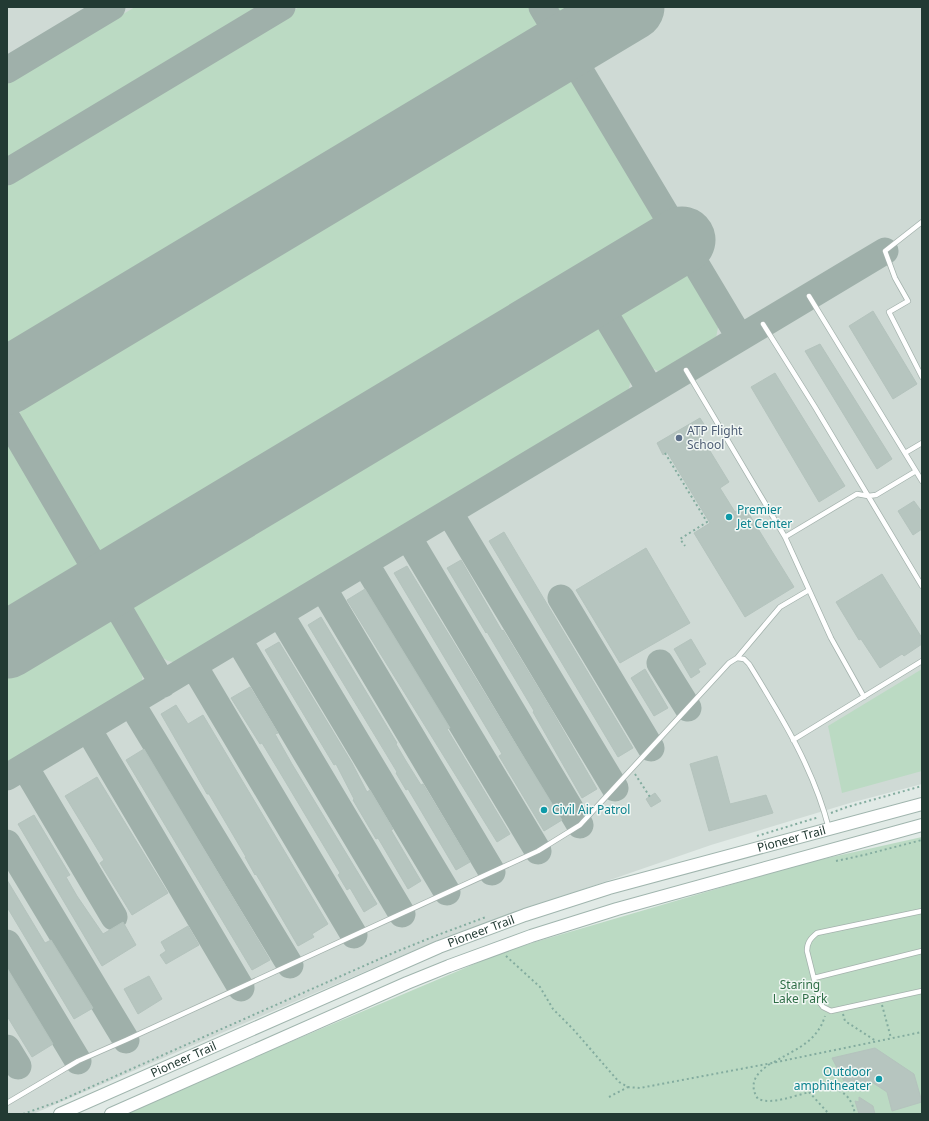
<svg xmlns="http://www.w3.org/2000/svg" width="929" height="1121" font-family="'Noto Sans',sans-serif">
	<rect width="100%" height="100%" fill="#e1eae6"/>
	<path fill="#cfdad5" d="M7 7H922V784L850 803 711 845 448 936 33 1114H7Z"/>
	<path fill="#bbdac3" d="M135 7H263L7 161V83Z
		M299 7H530C539 22 539 28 529 42L7 356V183Z
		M553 7H588C576 14 564 18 553 7Z
		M562 80 572 82 580 90 654 213C658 225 655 232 648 242L122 557C111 560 105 557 96 550L22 426C19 415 19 409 25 398L554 81Z
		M677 269 686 272 693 279 719 322 716 338 709 347 674 368 658 371 646 365 619 321V307L626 295 667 271Z
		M588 323C594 326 599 328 604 333 610 338 630 375 630 382 630 389 626 394 622 399L188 660 178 663 168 661 160 656 135 614 132 606 133 598 139 588 578 324Z
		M7 438 78 558C84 573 81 579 69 589L7 626Z
		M95 614 111 617 116 621 143 666 142 682 135 691 7 768V667Z
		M922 669V771L842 793 828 726Z
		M922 837V1114H127L236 1065 505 951 805 863Z"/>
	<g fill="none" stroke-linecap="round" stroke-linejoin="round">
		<path stroke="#9fb0aa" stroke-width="27" d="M542 7 740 338
			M7 70 112 7
			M7 172 282 7
			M593 294 651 391
			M7 418 163 684
			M449 512 615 788
			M408 537 580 825
			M365 563 538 851
			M323 588 492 872
			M561 598 651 748
			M280 614 447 892
			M238 639 402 914
			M660 663 688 708
			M194 666 354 935
			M131 703 290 965
			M88 729 241 988
			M25 767 114 917
			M7 777 885 251
			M7 843 126 1040
			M7 943 78 1061
			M7 1048 18 1066"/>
		<path stroke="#9fb0aa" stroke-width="67" d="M7 381 631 7
			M7 645 682 240"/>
	</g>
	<path fill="#b6c5bf" stroke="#b4c3bd" d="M873 311 917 384 893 399 849 326Z
		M820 344 892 459 877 469 805 351Z
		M775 373 845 486 819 502 751 387Z
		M700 418 707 429 699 433 729 482 720 488 735 512 744 506 794 587 745 617 694 533 710 523 667 452 663 455 657 443Z
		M914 501 922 512V529L913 535 898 511Z
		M504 532 633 748 618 757 489 541Z
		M646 548 690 623 620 663 576 590Z
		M461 560 502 631 503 630 548 704 597 789 582 798 533 712 534 711 487 632 486 633 447 568Z
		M407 566 562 820 544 831 499 756 502 754 394 573Z
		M882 574 922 638V644L904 656 902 654 880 668 861 639 859 640 836 602Z
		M365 589 450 728 447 729 510 834 497 842 347 600Z
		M321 617 397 743 396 744 406 761 421 785 423 784 470 862 456 870 408 789 406 790 396 773 397 772 308 625Z
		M691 639 706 664 698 669 700 672 691 678 674 649Z
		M279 642 352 763 367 792 370 790 393 829 391 830 421 881 408 889 378 838 376 839 353 800 354 799 336 764 334 765 265 650Z
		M645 669 668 708 654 716 631 678Z
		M250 687 278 733 275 734 292 764 377 904 364 912 350 888 347 890 338 875 340 873 279 771 262 743 260 744 231 698Z
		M176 705 188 724 203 715 328 924 312 934 314 937 298 946 256 874 255 875 245 857H246L209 794H207L161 714Z
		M144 749 270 960 252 970 126 760Z
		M717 756 730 804 766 795 773 813 709 831 690 764Z
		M97 777 168 893 132 915 100 863 104 860 65 796Z
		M655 793 661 801 651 807 646 799Z
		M34 815 70 875 66 877 77 896 103 934 123 922 136 945 102 966 18 824Z
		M7 880 45 943 51 940 93 1008 74 1019 7 907Z
		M188 926 199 945 166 964 160 955 166 951 161 942Z
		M7 968 53 1044 32 1057 7 1016Z
		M149 976 162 999 138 1014 124 989Z
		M875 1048 914 1074 922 1102 892 1111 887 1092 870 1081 847 1087 832 1058Z
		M859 1097 873 1106 875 1114H859L855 1101 859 1102Z"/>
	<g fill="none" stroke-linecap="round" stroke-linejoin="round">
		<defs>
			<path id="lane" d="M922 222 885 251 895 278 908 301 889 312 922 377
				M809 296 922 481
				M763 324 815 407 922 586
				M686 370 785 537 831 638 864 697
				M905 453 922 443
				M785 537 857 494 868 496 876 495 916 471
				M737 658 744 659 749 664C781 716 814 769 829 829
				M793 740 922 661
				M922 911 817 933C811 938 807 942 807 951L820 1003 823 1007 831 1011 922 991
				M814 978 922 951
				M7 1103 78 1061 126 1040 538 851 580 825 729 663 737 658 780 607 809 590"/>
			<g id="secondary">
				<path id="s1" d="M60 1114 439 947 525 915 609 888 922 804"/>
				<path d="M111 1114 407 983 449 966 531 936 617 909 922 825"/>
			</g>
		</defs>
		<use href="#lane" stroke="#a4b2ad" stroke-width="6"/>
		<use href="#secondary" stroke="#a0b5ae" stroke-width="14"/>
		<path stroke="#83ac9f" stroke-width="2" stroke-dasharray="2 3" stroke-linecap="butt" d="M665 453 707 522 680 539 685 546
			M635 774 650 797
			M831 813 847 807 922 786
			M757 836 819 817
			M836 861 864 855 922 840
			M506 956 540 987 553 1009 573 1029 619 1082 628 1087 640 1088 772 1063 922 1032
			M882 1005 891 1038
			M843 1014 845 1021 876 1041
			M774 1062C796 1049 817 1042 825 1016
			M770 1064C756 1073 748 1084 758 1099 787 1111 844 1061 855 1114
			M809 1092 829 1114
			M609 1097 628 1087
			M23 1114 57 1102 393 953 435 936 486 917"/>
		<use href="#lane" stroke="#fff" stroke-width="4.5"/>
		<use href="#secondary" stroke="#fff" stroke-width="12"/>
	</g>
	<circle fill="#5c6f8a" stroke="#f1f7f4" stroke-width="1.5" cx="679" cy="438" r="4"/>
	<g fill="#0f9aa8" stroke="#f1f7f4" stroke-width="1.5">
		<circle cx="729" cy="517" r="4"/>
		<circle cx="544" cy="810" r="4"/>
		<circle cx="879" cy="1079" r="4"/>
	</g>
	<g text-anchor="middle" stroke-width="3" stroke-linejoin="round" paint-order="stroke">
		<g font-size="12" fill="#4e5e75" stroke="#f1f7f4" text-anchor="start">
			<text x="687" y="435">ATP Flight<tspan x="687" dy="14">School</tspan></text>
		</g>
		<g font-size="12" fill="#0d838f" stroke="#f1f7f4" text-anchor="start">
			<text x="737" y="514">Premier<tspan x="737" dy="14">Jet Center</tspan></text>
			<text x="552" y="814">Civil Air Patrol</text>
			<text x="871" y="1076" text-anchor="end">Outdoor<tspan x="871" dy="14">amphitheater</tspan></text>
		</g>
		<g font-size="12" fill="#223a33" stroke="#f1f7f4">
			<text dy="4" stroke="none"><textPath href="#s1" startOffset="783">Pioneer Trail</textPath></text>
			<text dy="4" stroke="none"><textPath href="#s1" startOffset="459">Pioneer Trail</textPath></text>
			<text dy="4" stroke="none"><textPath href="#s1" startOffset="135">Pioneer Trail</textPath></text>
		</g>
		<g font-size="12" fill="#2f6e47" stroke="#f1f7f4">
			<text x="800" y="989">Staring<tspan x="800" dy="14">Lake Park</tspan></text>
		</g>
	</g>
	<rect width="929" height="1121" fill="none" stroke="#223a33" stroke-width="16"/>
</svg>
